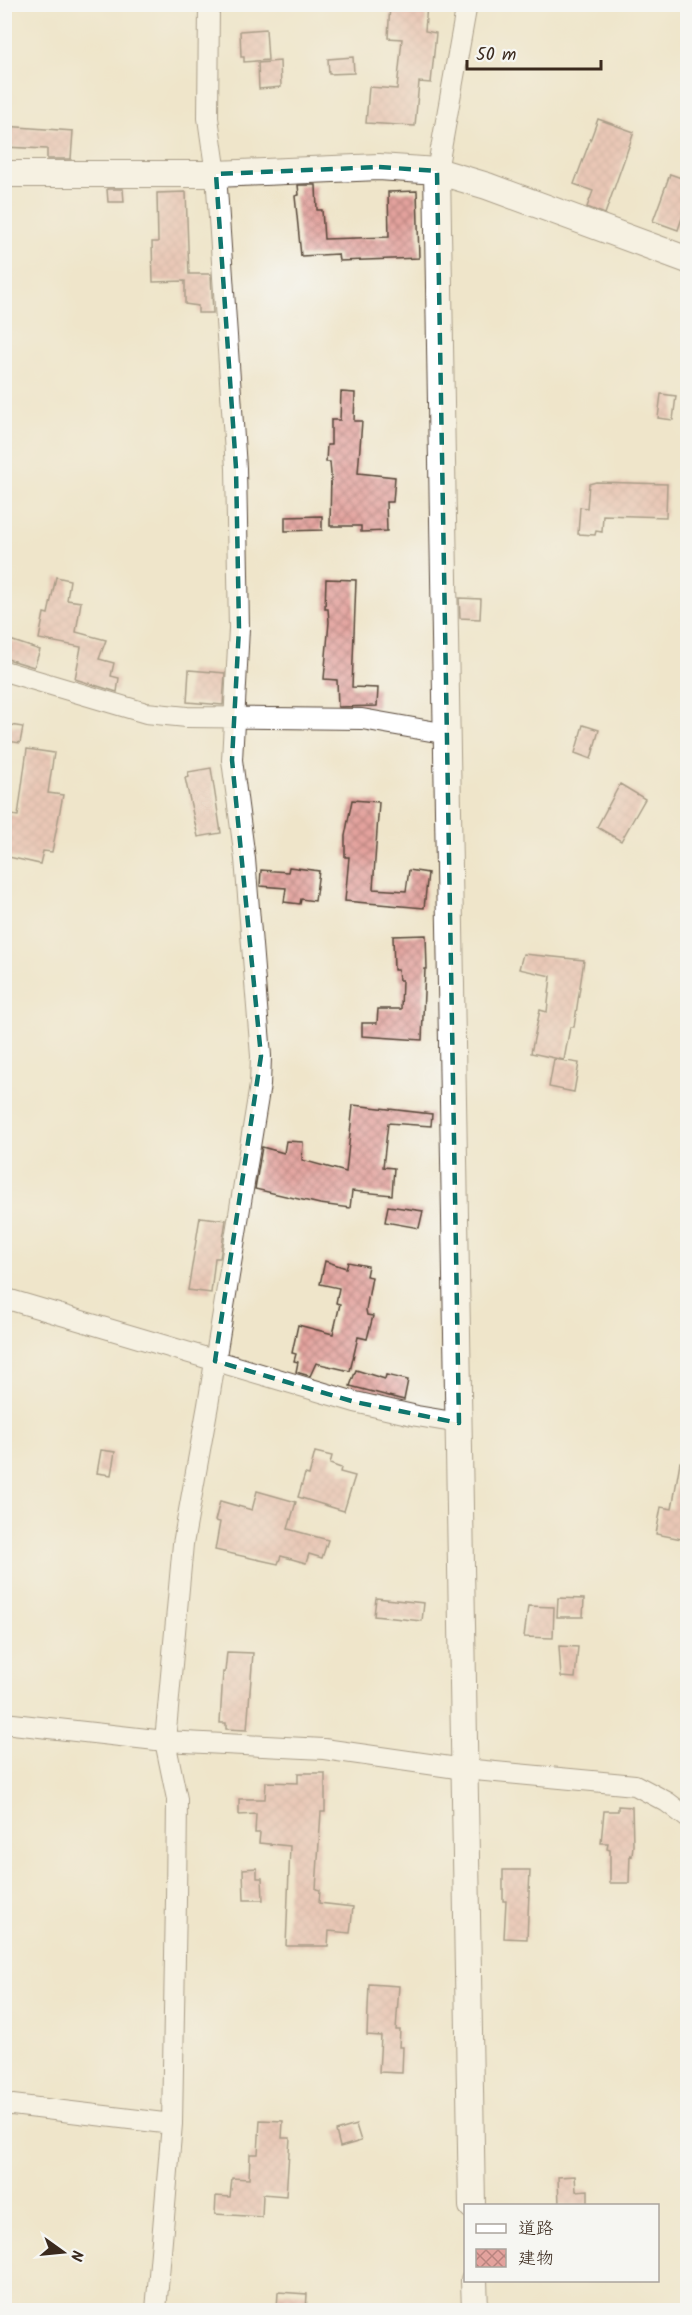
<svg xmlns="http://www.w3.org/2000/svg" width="692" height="2315" font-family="Kalam,'Klee One',sans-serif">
	<defs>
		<pattern id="building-cross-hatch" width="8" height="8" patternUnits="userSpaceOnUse" patternTransform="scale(1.5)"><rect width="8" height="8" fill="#e3a29d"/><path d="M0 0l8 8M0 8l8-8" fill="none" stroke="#b9847f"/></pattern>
	</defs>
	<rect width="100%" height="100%" fill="#f6f6f2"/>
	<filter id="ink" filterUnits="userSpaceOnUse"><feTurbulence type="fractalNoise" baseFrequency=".0167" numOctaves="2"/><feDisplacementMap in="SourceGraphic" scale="12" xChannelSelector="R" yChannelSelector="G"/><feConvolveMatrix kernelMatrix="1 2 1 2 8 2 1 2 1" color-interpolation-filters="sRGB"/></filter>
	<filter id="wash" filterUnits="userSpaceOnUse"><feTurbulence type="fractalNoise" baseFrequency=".008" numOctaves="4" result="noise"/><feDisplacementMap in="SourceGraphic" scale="24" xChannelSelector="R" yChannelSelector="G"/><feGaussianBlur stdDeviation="1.35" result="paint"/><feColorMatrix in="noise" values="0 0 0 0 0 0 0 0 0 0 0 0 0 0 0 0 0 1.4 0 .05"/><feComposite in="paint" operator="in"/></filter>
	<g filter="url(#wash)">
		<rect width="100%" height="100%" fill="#efe5ca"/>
		<g id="blocks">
			<path fill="url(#building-cross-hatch)" d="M390 4H427L425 31 436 33 431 83 419 82 415 126 366 123 369 87 397 89 402 39 388 38Z
				M266 29 268 60 244 62V57H241L240 31Z
				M353 57 354 73 329 74 328 59Z
				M280 61 281 87 259 89 258 63Z
				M598 119 634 132 605 214 587 207 593 191 574 184Z
				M4 126 73 131 71 159H47V149L4 147Z
				M670 174 687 180V203L678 230 653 221Z
				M298 185H316L317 210H322L324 239 389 237 388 192 417 191 419 258 339 261 338 254 301 256 295 196 299 195Z
				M107 189H123L124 202H108Z
				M186 192 189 274H211L213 313H198V306L185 304V281L153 282 152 242H158L157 193Z
				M341 392 355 393 354 421H362L358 473 395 477 393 502H386L387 531 361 532V526H330L331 474 330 462H326L327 445H331V420H340Z
				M661 394 676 396 673 420 658 418Z
				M596 482 667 484 666 517 603 515 602 532 596 531 595 535 578 534 580 507 587 508 589 484Z
				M322 516V530L285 531V517Z
				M56 577 70 580 67 600 81 602 76 632 106 640 99 659 114 663 111 676 119 678 117 692 75 679 81 647 39 639 44 613 48 614Z
				M326 579 356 580 352 687 378 688 377 706 338 707 337 680 324 679 329 622 328 609H325Z
				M459 598 481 599 480 619 460 618Z
				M4 638 40 650 34 667 4 658Z
				M189 670 225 673 223 705 187 702Z
				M10 725 23 727 20 743 7 741Z
				M583 725 599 730 591 759 575 753Z
				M27 749 54 753 48 793 63 795 52 852 43 851 40 864 4 856V814L18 816Z
				M211 768 221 833 198 837 185 778 189 777 188 772Z
				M620 784 645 799 621 841 597 827Z
				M352 800 379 802 373 889 406 891 409 870 428 873 424 908 345 901 349 857H345V836Z
				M289 867 319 871 315 901 301 899 300 904 284 902 286 888 260 886 261 870 288 872Z
				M426 935 427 969H425L422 1040 362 1036V1023H377L378 1009H401L402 980H399L398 970H394L393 936Z
				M523 954 584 960 574 1027H570L564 1060 531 1053 540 1010 547 1012 551 976 519 969Z
				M554 1059 579 1063 574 1092 549 1087Z
				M353 1105 432 1114 431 1126 388 1123 383 1167 394 1168 392 1195 352 1191 350 1208 320 1204 255 1189 262 1147 284 1153 286 1141 303 1142 302 1160 346 1172Z
				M388 1206 423 1211 419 1228 385 1222Z
				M200 1217 226 1220 220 1258H215L211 1293 188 1290Z
				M325 1261 346 1268 348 1262 368 1266 366 1276 372 1277 366 1310 367 1315 373 1316 367 1339 358 1337 350 1371 316 1363 310 1376 296 1372 298 1362 294 1361 296 1354 292 1353 298 1325 333 1334 340 1304 336 1303 339 1288 320 1284Z
				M356 1370 385 1379 386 1375 408 1380 404 1400 350 1386Z
				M101 1450 115 1452 111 1475 97 1473Z
				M315 1452 332 1456 330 1464 341 1468 340 1472 355 1476 344 1511 298 1497 305 1474 309 1475Z
				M680 1462 687 1463V1540L656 1534 661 1507 672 1509Z
				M257 1491 296 1502 288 1529 328 1540 322 1558 309 1554 306 1563 281 1556 278 1564 215 1550 220 1522 215 1521 220 1501 252 1510Z
				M376 1598 424 1603 422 1621 374 1616Z
				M558 1598 584 1599 583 1617H557Z
				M528 1606 554 1607 553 1638 524 1637Z
				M559 1646 578 1647 575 1678 561 1677Z
				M227 1652 253 1653 247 1730 226 1729V1723H220L223 1672H225Z
				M298 1773H325V1812H321L316 1889 320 1890 319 1903 353 1907 350 1933 329 1931 328 1946H286L290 1846 259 1843 260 1833H255L256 1814 239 1815V1799H265L266 1782 298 1783Z
				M618 1806 632 1807 633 1845 632 1856 630 1855 629 1883H610V1850L607 1849 608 1843H601L604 1811H618Z
				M257 1868V1878H262L263 1900H244L243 1869Z
				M503 1870H530L527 1939 504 1938 506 1901H503Z
				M369 1984 399 1986 396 2030H400L399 2047H403L402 2073 379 2072 381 2036 367 2035Z
				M260 2120 283 2121 282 2138H290L286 2196 263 2194 262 2217 215 2214 216 2196 230 2197 232 2178 249 2179 250 2154H258Z
				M356 2125 361 2141 340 2147 336 2131Z
				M575 2176 576 2191 588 2190V2205H559L558 2177Z
				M278 2292 307 2294 306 2310H277Z"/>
		</g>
	</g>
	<g filter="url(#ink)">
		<use href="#blocks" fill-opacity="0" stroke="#564638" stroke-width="1.5"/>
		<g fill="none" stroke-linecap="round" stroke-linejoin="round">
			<defs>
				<path id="minor" d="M437 171 467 4
					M4 671 146 713 187 717 362 719 448 734
					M4 1298 355 1402 417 1416 459 1423
					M4 1723 165 1741 324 1749 464 1769 635 1785 667 1802 688 1818
					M4 2104 172 2124
					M156 2310 172 2124 176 1900 177 1799 165 1741 183 1544 208 1405 260 1085 261 1056 245 859 232 760 239 628 236 468 216 174 208 118 209 4"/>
				<path id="tertiary" d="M437 171 472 2206
					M4 174H216L379 167 437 171 487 186 688 260
					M474 2280 475 2310"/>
			</defs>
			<use href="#minor" stroke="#564638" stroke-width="22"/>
			<use href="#tertiary" stroke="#564638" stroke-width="28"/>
			<use href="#minor" stroke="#fff" stroke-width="20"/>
			<use href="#tertiary" stroke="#fff" stroke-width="26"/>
		</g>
	</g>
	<path d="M0 0H692V2315H0ZM379 167 437 171 459 1423 355 1402 215 1361 261 1056 232 760 239 628 236 468 216 174Z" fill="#efe5ca" fill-opacity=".55" fill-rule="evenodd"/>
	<path fill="none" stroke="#0f766e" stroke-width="4.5" stroke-dasharray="12 8" stroke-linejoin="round" d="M379 167 437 171 459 1423 355 1402 215 1361 261 1056 232 760 239 628 236 468 216 174Z"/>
	<rect width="692" height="2315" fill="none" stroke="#f6f6f2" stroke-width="24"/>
	<rect x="464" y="2204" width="195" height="78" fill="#f6f6f2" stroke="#aba49d" stroke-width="1.5"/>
	<rect x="476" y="2224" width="30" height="9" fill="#ffffff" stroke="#aba49d" stroke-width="1.5"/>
	<text x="518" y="2234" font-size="18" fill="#3b2a1e">道路</text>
	<rect x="476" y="2249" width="30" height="18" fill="url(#building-cross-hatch)" stroke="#aba49d" stroke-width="1.5"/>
	<text x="518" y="2264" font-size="18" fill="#3b2a1e">建物</text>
	<g transform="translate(63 2252) rotate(105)" stroke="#f6f6f2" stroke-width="4.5" paint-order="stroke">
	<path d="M0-4.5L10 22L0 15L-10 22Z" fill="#3b2a1e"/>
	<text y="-9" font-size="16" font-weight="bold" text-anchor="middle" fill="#3b2a1e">N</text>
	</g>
	<path d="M467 60v9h134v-9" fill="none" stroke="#3b2a1e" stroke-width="3"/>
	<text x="476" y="60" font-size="18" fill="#3b2a1e" stroke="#f6f6f2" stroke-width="4.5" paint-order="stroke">50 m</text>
</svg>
